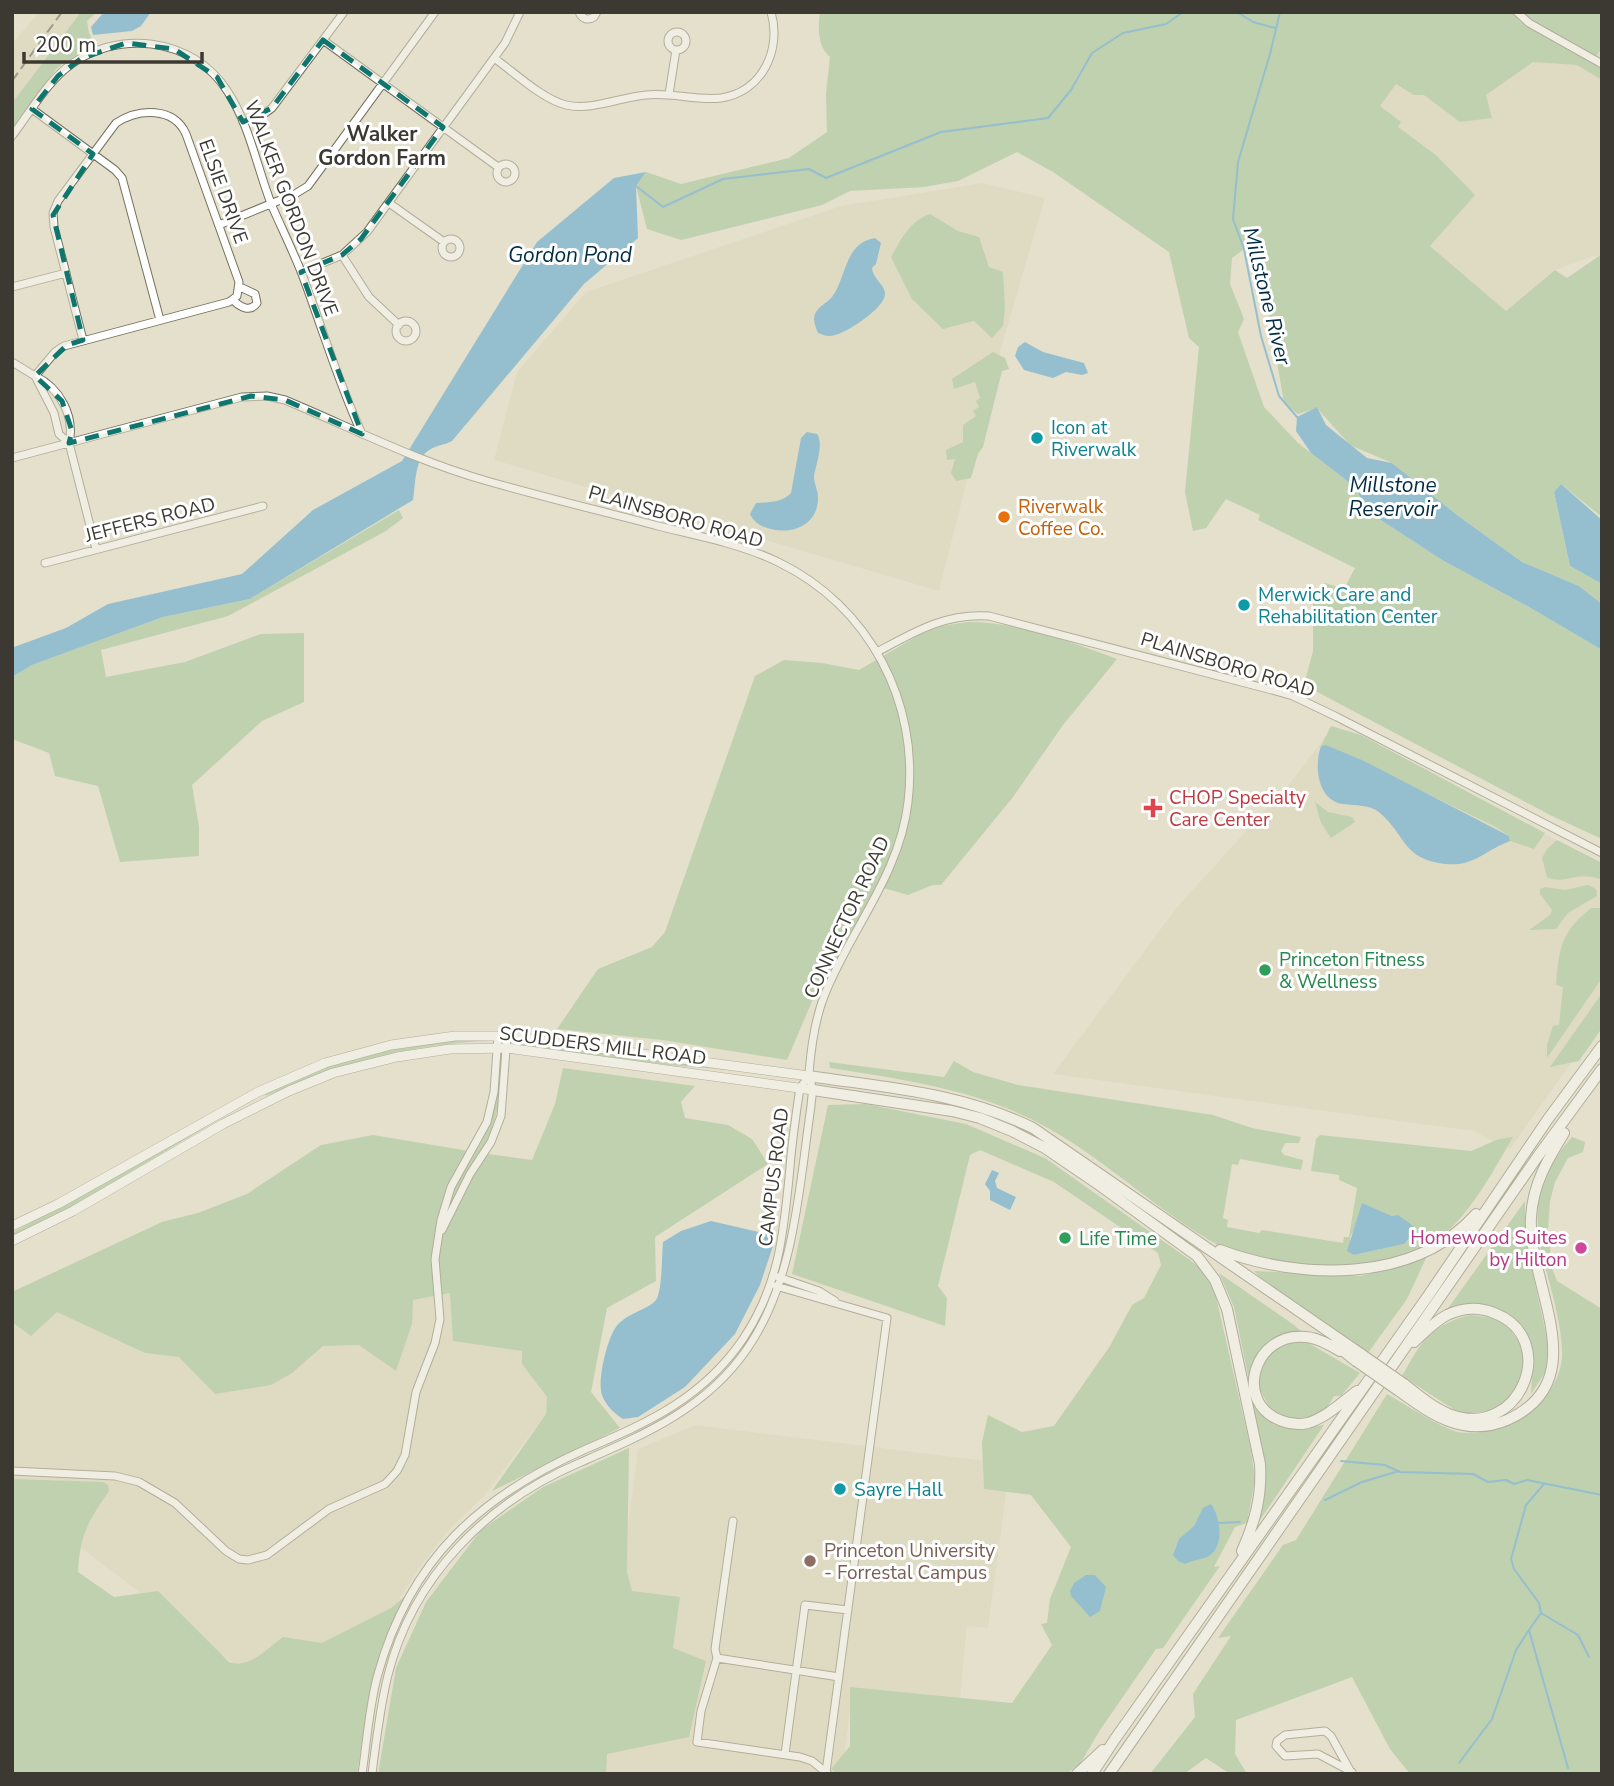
<svg xmlns="http://www.w3.org/2000/svg" width="1614" height="1786" font-family="'Nunito Sans',sans-serif">
	<rect width="100%" height="100%" fill="#e4e0cc"/>
	<path fill="#dad4b9" d="M39 12H81L12 103V44Z
		M1602 12V257L1593 256 1555 270 1506 311 1388 210 1328 54Z
		M982 183 1045 198 999 355 939 591 494 460 517 372 586 292 841 206Z
		M1333 727 1602 863V1020L1510 1149 1473 1131 1053 1074 1177 907 1291 782Z
		M321 1145 523 1253 522 1364 547 1397 546 1414 485 1495 450 1529 418 1569 380 1631 248 1674 12 1496V1293L162 1222 198 1213 247 1194Z
		M695 1425 1010 1464 988 1628 967 1626 959 1710 852 1697 842 1774H595L638 1449Z"/>
	<path fill="#95be8c" fill-rule="evenodd" d="M81 12H97L87 21 89 33 94 43 57 68 12 129V103Z
		M820 12H1602V48L1592 62 1602 68V80L1577 65 1533 62 1486 95 1492 118 1460 122 1424 95H1414L1396 84 1380 106 1401 122 1398 127 1437 156 1475 195 1430 246 1506 311 1555 270 1567 278 1602 254V517L1561 484 1554 492 1570 566 1602 584V604L1579 586 1522 562 1457 515 1392 463 1350 445 1317 408 1298 414 1284 403 1256 240 1232 258 1230 284 1244 319 1238 332 1264 407 1298 443 1355 487 1367 511 1442 560 1529 607 1602 650V839L1552 816 1304 685 1313 651V604L1325 583 1344 589 1355 568 1258 520 1260 515 1226 499 1206 528 1193 531 1185 492 1199 347 1189 338 1169 252 1053 172 1017 152 958 181 924 187 850 191 822 205 681 240 647 229 636 186 646 172 681 184 789 158 827 132 826 94 830 57C817 46 818 27 820 12Z
		M930 214 958 231 979 237 989 267 1003 272 1005 309 1003 326 992 338 974 321 943 329 912 299 891 257C902 238 909 222 930 214Z
		M993 352 1005 358 1009 369 1002 371 983 447 978 454 971 478 956 481 951 473 955 459 947 460 946 450 963 442V425L976 416 973 411 979 407 976 401 980 398 975 382 954 389 952 379Z
		M399 510 403 518 386 531 228 616 101 650 106 677 185 662 261 634 304 633V702L262 721 192 785 199 827V856L120 862 98 786 55 776 49 753 12 739V677L32 665 163 617 250 599Z
		M968 622C1020 622 1068 641 1117 659L1063 725 1013 797 941 885H933L908 895 880 887 813 999 787 1060 662 1040 557 1029 598 969 652 947 665 932 755 676 784 660 822 663 859 670 919 635 942 626Z
		M1331 726 1361 735 1545 833 1534 849 1510 841 1509 836 1496 827 1339 751 1326 745 1321 746Z
		M1315 802 1328 812 1352 817 1355 822 1331 838 1321 823Z
		M1557 840 1602 863V880C1577 869 1564 886 1547 877L1542 858 1547 849Z
		M1588 885 1596 889 1597 896 1568 913 1556 929 1529 930 1550 915 1552 910 1540 894V889L1545 887 1565 890Z
		M1591 908H1602V978L1547 1058V1045L1553 1026 1559 1025 1563 987 1556 985C1559 948 1561 932 1591 908Z
		M1602 993V1028L1579 1061 1550 1067Z
		M463 1039H491V1041C412 1043 338 1065 266 1096L265 1094 331 1064 411 1045Z
		M516 1043 539 1045 729 1070 668 1065 516 1045Z
		M954 1061 973 1072 1018 1085 1213 1115 1252 1128 1301 1137 1299 1143H1285L1281 1151 1284 1155 1303 1160 1301 1170 1240 1159 1238 1165 1232 1164 1223 1218 1228 1220 1227 1227 1259 1233 1262 1230 1343 1243 1344 1237H1349L1357 1188 1339 1180V1175L1311 1171 1316 1139 1320 1135 1471 1151C1490 1144 1492 1139 1513 1137 1493 1172 1467 1220 1434 1242 1380 1277 1263 1272 1209 1240 1144 1201 1090 1145 1020 1114 960 1087 894 1078 830 1068L829 1062 944 1077ZM1363 1204 1392 1216 1404 1244 1354 1255 1350 1237 1356 1228Z
		M563 1068 695 1086 681 1102 685 1118 728 1125 752 1139 768 1164 655 1237 656 1281 607 1308 591 1392 620 1428 492 1491 546 1414 547 1397 522 1364V1351L453 1341 450 1293 413 1300 412 1324 396 1371 359 1345 323 1346 292 1373 271 1385 215 1394 179 1357 145 1353 57 1312 31 1336 12 1322 14 1291 162 1222 198 1213 247 1194 321 1145 373 1135 475 1152C491 1129 496 1106 498 1078H502C499 1106 495 1128 480 1153L532 1160 555 1104Z
		M866 1104 966 1124 1045 1158 1190 1260 1200 1268 1214 1288 1251 1450 1255 1480 1247 1523 1235 1527 1214 1567 1220 1566 1163 1648 1156 1649 1100 1730 1080 1764 1066 1774H837L831 1769 850 1746V1687L1012 1703 1052 1645 1041 1624 1047 1623 1050 1599 1071 1547 1031 1495 984 1489 982 1442 988 1415 1022 1432 1054 1426 1110 1346 1132 1305 1144 1298 1161 1265 1158 1253 1054 1182 980 1150 970 1155 938 1286 947 1298 945 1326 792 1274 828 1105Z
		M243 1105 70 1208 12 1236V1233Z
		M1572 1137 1585 1142 1583 1152 1568 1158 1555 1182 1550 1201 1548 1229 1552 1268 1557 1281 1602 1309V1774H1410L1390 1749 1352 1677 1236 1720 1235 1754 1247 1774H1230L1206 1758 1184 1774H1150L1195 1717 1193 1694 1231 1636 1218 1638 1283 1545 1296 1540 1387 1394C1401 1402 1445 1430 1458 1432 1504 1440 1565 1399 1562 1350 1558 1268 1503 1214 1572 1137Z
		M1525 1201V1238L1548 1343 1546 1371 1531 1394 1533 1351 1522 1326 1498 1309 1475 1304 1444 1314Z
		M1427 1256 1407 1299 1368 1353 1271 1289 1254 1271 1361 1276Z
		M1219 1273 1294 1325 1302 1332C1268 1337 1255 1345 1249 1381L1234 1307Z
		M1470 1315 1503 1319 1523 1348 1525 1373 1512 1397 1491 1411 1461 1414 1402 1376C1422 1341 1429 1326 1470 1315Z
		M1305 1341 1360 1373 1341 1396H1334L1325 1411 1309 1419H1286L1270 1408 1258 1387C1264 1355 1270 1343 1305 1341Z
		M1250 1395 1274 1425 1298 1429 1324 1425 1258 1523 1266 1474Z
		M629 1448 627 1572 632 1591 680 1597 673 1648 706 1661 689 1737 607 1754 606 1774H378L396 1668 426 1602 481 1530 543 1487Z
		M12 1479 103 1482 108 1485 109 1491C88 1522 80 1534 78 1572L114 1597 158 1591 229 1662C250 1669 266 1649 283 1637L322 1643 391 1608 410 1592 382 1646 370 1692 357 1774H12Z"/>
	<path fill="#3798d1" d="M104 12H151L141 26 132 31 93 35 91 27Z
		M646 172 636 186 638 238 584 284 452 441C445 445 437 445 431 449 414 457 416 483 413 500L250 599 163 617 32 665 12 677V648L14 647 66 628 108 604 242 574 313 510 402 461 537 242 614 178Z
		M875 238 881 243 876 264 872 268C873 279 884 284 885 293 887 307 842 337 829 336 825 336 822 334 818 333 815 326 812 319 816 312 819 306 827 303 832 297 847 277 844 243 875 238Z
		M1025 342 1043 352 1084 363 1088 373 1082 375 1066 372 1053 378 1024 370 1015 356 1018 347Z
		M1317 407 1326 425 1367 458 1392 463 1457 515 1522 562 1579 586 1602 604V650L1529 607 1442 560 1367 511 1355 487 1311 453 1296 431 1297 417Z
		M807 432 817 434C824 444 816 464 814 476 814 484 818 490 818 498 818 524 794 535 771 529 762 527 754 523 750 514L756 503C768 502 782 503 791 493L801 438Z
		M1561 484 1602 520V584L1570 566 1554 492Z
		M1326 745 1364 761 1509 836 1510 841C1485 850 1475 867 1445 864 1402 859 1406 835 1380 813 1369 804 1356 806 1343 804 1317 800 1314 766 1321 746Z
		M992 1170 999 1173 995 1181 997 1188 1016 1197 1010 1210 990 1200V1191L985 1184Z
		M1362 1203 1392 1216 1398 1215 1412 1225 1414 1232 1404 1244 1354 1255 1347 1251Z
		M711 1221 772 1235 773 1246 760 1285 735 1334 685 1387 638 1417 623 1419C614 1413 606 1406 602 1395 597 1381 607 1339 616 1327 626 1313 648 1310 656 1300 662 1293 662 1254 663 1242L681 1231Z
		M1211 1504C1220 1516 1226 1548 1207 1557 1200 1560 1192 1560 1185 1564L1178 1561 1173 1555 1179 1539 1194 1526 1203 1508Z
		M1086 1575H1095L1106 1587 1100 1611 1090 1617 1071 1596 1070 1591 1074 1583Z"/>
	<g fill="none" stroke-linecap="round" stroke-linejoin="round">
		<path stroke="#3798d1" stroke-width="2" d="M1237 12 1253 22 1275 28
			M1280 12 1270 54 1238 162 1233 219 1244 249 1261 336 1279 396 1297 417
			M636 186 663 207 723 179 809 169 826 178 941 132 1048 118 1071 90 1092 53 1123 33 1166 24 1183 12
			M1341 1461 1385 1465 1400 1472 1473 1474 1488 1482 1506 1480 1514 1484 1527 1480 1602 1495
			M1544 1484 1526 1505 1511 1559 1514 1569 1539 1603 1541 1613 1529 1630 1568 1768
			M1325 1500 1362 1482 1399 1471
			M1219 1523 1240 1522
			M1541 1613 1578 1635 1589 1657
			M1459 1763 1492 1719 1516 1650 1529 1630"/>
		<defs>
			<path id="minor" d="M579 12C582 19 588 21 594 17L597 12
				M1517 12 1529 23 1602 64
				M668 41a9 9 0 1 1 18 0a9 9 0 1 1-18 0Z
				M323 40 498 167
				M494 58C514 72 542 99 566 105 591 111 621 97 646 95 671 92 696 101 721 98 762 92 782 50 771 12
				M669 94 676 50
				M32 109 115 170 122 178 160 320
				M243 122 261 116 272 108 344 12
				M12 136C29 114 44 87 65 69 114 28 193 36 228 92 250 126 257 168 272 206 282 229 293 251 302 274 322 327 338 382 362 434
				M497 173a9 9 0 1 1 18 0a9 9 0 1 1-18 0Z
				M389 203 444 242
				M219 225 295 194 308 186 435 12
				M442 248a9 9 0 1 1 18 0a9 9 0 1 1-18 0Z
				M342 255 369 297 399 325
				M301 272 342 255 367 232 505 43 520 12
				M12 287 66 273
				M233 300C240 307 250 313 257 303L255 294 240 287
				M396 331a10 10 0 1 1 20 0a10 10 0 1 1-20 0Z
				M12 362 35 376 55 352 64 346 229 302 237 296 239 282 186 134C174 107 139 108 116 123L58 201 53 213 54 227 83 340
				M69 443 59 434 54 413 35 376C60 388 75 416 69 443L96 549
				M12 458 242 397 267 396 285 400C352 428 416 461 487 481 543 497 601 511 658 526 698 536 741 544 778 562 869 606 920 702 908 802 900 874 851 929 825 994 815 1018 811 1048 809 1073 809 1079 812 1083 812 1089 813 1095 811 1101 811 1106 799 1188 795 1280 747 1349 706 1409 643 1435 579 1463 488 1502 413 1576 388 1675 380 1707 376 1741 372 1774
				M45 563 263 506
				M877 652C914 632 945 613 989 616L1272 690 1293 696 1337 717 1602 853
				M442 1230 470 1174 491 1142 501 1116 507 1036
				M778 1277 819 1291 835 1301
				M776 1286 887 1318 826 1772
				M12 1471 115 1476 139 1482 175 1503 226 1551 239 1559 248 1560 267 1555 329 1509 385 1484 397 1471 405 1455 416 1392 435 1343 440 1319 435 1259 441 1220 451 1187 487 1122 494 1092 498 1036
				M733 1521 715 1649 717 1658 701 1711 697 1742 800 1757 812 1761 828 1774
				M717 1658 839 1677
				M785 1754 805 1605 848 1610
				M1352 1772 1318 1754 1285 1756 1276 1746 1277 1741 1285 1735 1325 1731 1331 1736 1352 1774
				M362 1774C367 1741 369 1706 378 1674 410 1559 480 1496 586 1449 649 1422 703 1398 743 1339 780 1284 784 1230 790 1167 792 1141 796 1114 800 1088L809 1076"/>
			<path id="major" d="M12 1226 58 1204 258 1092 325 1063 391 1045 455 1036H507L809 1076
				M12 1241 73 1211 223 1124 289 1091 333 1073 397 1057 450 1049 507 1048 813 1090"/>
			<path id="highway" d="M809 1076C888 1088 959 1092 1033 1128L1361 1354
				M813 1090 952 1111 980 1118 1012 1131 1045 1148 1095 1182 1197 1256 1215 1280 1227 1309 1260 1464C1262 1496 1255 1522 1242 1551
				M1220 1250C1300 1280 1414 1284 1476 1214
				M1335 1344 1356 1361
				M1340 1351C1330 1345 1318 1338 1306 1337 1254 1331 1232 1403 1282 1421 1290 1424 1299 1425 1308 1423 1327 1417 1342 1402 1357 1391
				M1404 1384C1418 1395 1432 1407 1449 1414 1521 1442 1561 1338 1494 1313 1479 1307 1462 1308 1447 1315 1435 1321 1424 1333 1414 1342
				M1399 1391C1432 1415 1465 1438 1507 1420 1597 1380 1527 1284 1531 1217 1533 1184 1547 1161 1564 1133
				M1077 1774 1103 1750
				M1092 1774 1115 1739 1428 1296 1548 1119 1602 1046
				M1109 1774 1538 1156 1602 1069"/>
		</defs>
		<use href="#minor" stroke="#75715f" stroke-width="9"/>
		<use href="#major" stroke="#75715f" stroke-width="10"/>
		<use href="#highway" stroke="#75715f" stroke-width="12"/>
		<use href="#minor" stroke="#fff" stroke-width="7"/>
		<use href="#major" stroke="#fff" stroke-width="9"/>
		<use href="#highway" stroke="#fff" stroke-width="10"/>
		<path stroke="#4c4a41" stroke-width="2" stroke-dasharray="10 5" stroke-linecap="butt" d="M12 81 62 12"/>
		<defs>
			<path id="highway-bridge" d="M1361 1354 1404 1384
				M1356 1361 1399 1391"/>
		</defs>
		<use href="#highway-bridge" stroke="#75715f" stroke-width="12" stroke-linecap="butt"/>
		<use href="#highway-bridge" stroke="#fff" stroke-width="10"/>
	</g>
	<path d="M0 0H1614V1786H0ZM323 40 443 127 361 239 342 255 301 272 362 434 285 400 251 396 69 443 72 431 62 401 35 376 67 345 83 340 53 215 93 154 32 109 58 76 82 58 126 43 174 49 217 77 243 122 272 108Z" fill="#e4e0cc" fill-opacity=".55" fill-rule="evenodd"/>
	<path fill="none" stroke="#0f766e" stroke-width="5" stroke-dasharray="14 9" stroke-linejoin="round" d="M323 40 443 127 361 239 342 255 301 272 362 434 285 400 251 396 69 443 72 431 62 401 35 376 67 345 83 340 53 215 93 154 32 109 58 76 82 58 126 43 174 49 217 77 243 122 272 108Z"/>
	<g fill="#0f9aa8" stroke="#fff" stroke-width="2.5">
		<circle cx="1037" cy="438" r="7"/>
		<circle cx="1244" cy="605" r="7"/>
		<circle cx="840" cy="1489" r="7"/>
	</g>
	<circle fill="#e8710a" stroke="#fff" stroke-width="2.5" cx="1004" cy="517" r="7"/>
	<path fill="#e0444e" stroke="#fff" stroke-width="2.5" d="M1149.5 797.5h7v7h7v7h-7v7h-7v-7h-7v-7h7z"/>
	<g fill="#2e9e5b" stroke="#fff" stroke-width="2.5">
		<circle cx="1265" cy="970" r="7"/>
		<circle cx="1065" cy="1238" r="7"/>
	</g>
	<circle fill="#d1479c" stroke="#fff" stroke-width="2.5" cx="1581" cy="1248" r="7"/>
	<circle fill="#8d6e63" stroke="#fff" stroke-width="2.5" cx="810" cy="1561" r="7"/>
	<g text-anchor="middle" stroke-width="6" stroke-linejoin="round" paint-order="stroke">
		<g font-size="19" fill="#3b3931" stroke="#fff">
			<text transform="translate(224 191) rotate(70)" y="7">ELSIE DRIVE</text>
			<text transform="translate(292 208) rotate(69)" y="7">WALKER GORDON DRIVE</text>
			<text transform="translate(676 516) rotate(16)" y="7">PLAINSBORO ROAD</text>
			<text transform="translate(150 519) rotate(-14)" y="7">JEFFERS ROAD</text>
			<text transform="translate(1228 664) rotate(17)" y="7">PLAINSBORO ROAD</text>
			<text transform="translate(846 917) rotate(-65)" y="7">CONNECTOR ROAD</text>
			<text transform="translate(603 1045) rotate(7)" y="7">SCUDDERS MILL ROAD</text>
			<text transform="translate(773 1177) rotate(-83)" y="7">CAMPUS ROAD</text>
		</g>
		<g font-size="19" fill="#0d838f" stroke="#fff" text-anchor="start">
			<text x="1051" y="434">Icon at<tspan x="1051" dy="22">Riverwalk</tspan></text>
			<text x="1258" y="601">Merwick Care and<tspan x="1258" dy="22">Rehabilitation Center</tspan></text>
			<text x="854" y="1496">Sayre Hall</text>
		</g>
		<g font-size="19" fill="#c56008" stroke="#fff" text-anchor="start">
			<text x="1018" y="513">Riverwalk<tspan x="1018" dy="22">Coffee Co.</tspan></text>
		</g>
		<g font-size="19" fill="#be3a42" stroke="#fff" text-anchor="start">
			<text x="1169" y="804">CHOP Specialty<tspan x="1169" dy="22">Care Center</tspan></text>
		</g>
		<g font-size="19" fill="#27864d" stroke="#fff" text-anchor="start">
			<text x="1279" y="966">Princeton Fitness<tspan x="1279" dy="22">&amp; Wellness</tspan></text>
			<text x="1079" y="1245">Life Time</text>
		</g>
		<g font-size="19" fill="#b23c85" stroke="#fff" text-anchor="end">
			<text x="1567" y="1244">Homewood Suites<tspan x="1567" dy="22">by Hilton</tspan></text>
		</g>
		<g font-size="19" fill="#785e54" stroke="#fff" text-anchor="start">
			<text x="824" y="1557">Princeton University<tspan x="824" dy="22">- Forrestal Campus</tspan></text>
		</g>
		<g font-size="21" font-weight="bold" fill="#3b3931" stroke="#fff">
			<text x="382" y="141">Walker<tspan x="382" dy="24">Gordon Farm</tspan></text>
		</g>
		<g font-size="21" font-style="italic" fill="#022c44" stroke="#fff">
			<text x="570" y="262">Gordon Pond</text>
			<text transform="translate(1267 296) rotate(76)" y="7">Millstone River</text>
			<text x="1393" y="492">Millstone<tspan x="1393" dy="24">Reservoir</tspan></text>
		</g>
	</g>
	<rect width="1614" height="1786" fill="none" stroke="#3b3931" stroke-width="28"/>
	<path d="M24 52v10h178v-10" fill="none" stroke="#3b3931" stroke-width="3.5"/>
	<text x="35" y="52" font-size="21" fill="#3b3931" stroke="#ffffff" stroke-width="5" paint-order="stroke">200 m</text>
</svg>
